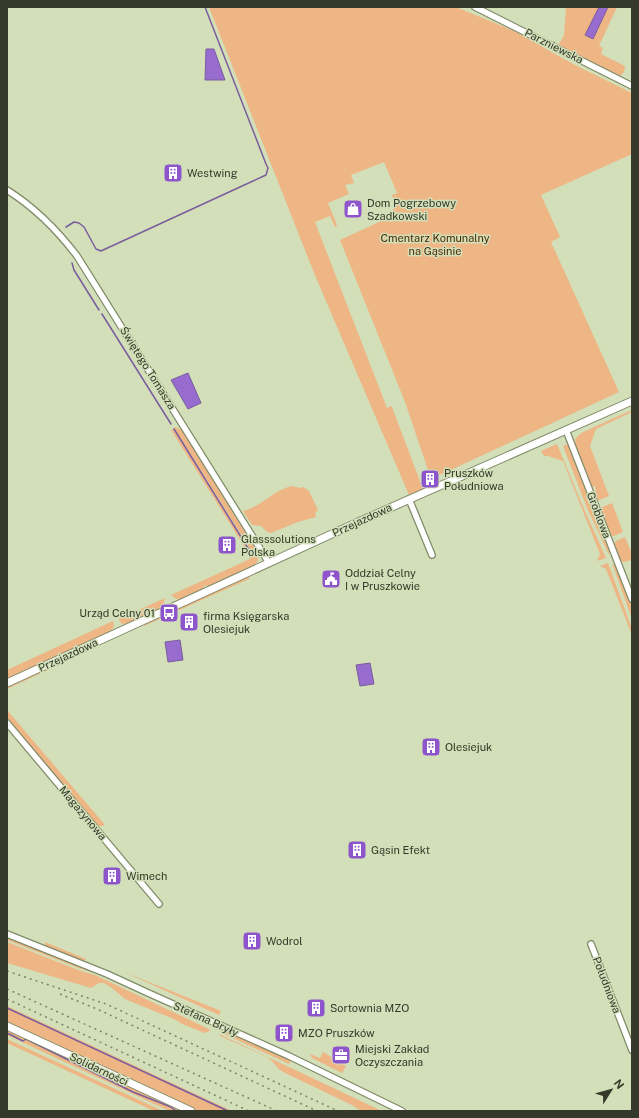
<svg xmlns="http://www.w3.org/2000/svg" width="639" height="1118" font-family="'Public Sans',sans-serif">
	<rect width="100%" height="100%" fill="#d2dfb9"/>
	<path fill="#eeb684" d="M209 7H456L514 31 575 65 632 93V154L541 195 560 237 551 242 619 392 442 474 430 476 405 402 340 240 405 210 389 216 395 206 392 195 397 193 384 162 351 175 354 183 345 185 349 194 328 203 337 225 335 227 330 216 315 222 387 408 391 406 392 407 423 489 409 495 314 273Z
		M566 7H617L599 46 603 48 601 54 625 66 624 72 620 76 558 46 564 35Z
		M632 410V412L596 429 590 446 609 496 597 501 594 492 596 491 595 486 592 487 574 442 576 441 575 439 581 433Z
		M175 427 182 430 256 550C259 557 259 562 253 567L208 587 207 585 203 587 204 589 180 599H176L171 595 250 559 244 546 171 430 173 429 251 552H252L174 428Z
		M557 444 584 509 606 558 597 561 600 554 563 461 548 456H544L541 451Z
		M568 444 609 549V555L587 508 563 446Z
		M292 486 300 488 303 487 309 491 318 510 315 513 316 517 298 522 271 533 267 532 261 526 252 525 243 511C261 507 273 490 292 486Z
		M612 503 623 532 614 536 610 535 600 508Z
		M625 537 632 554V560L623 562 620 559 614 545 616 541Z
		M608 563 632 629V635L606 569 600 566Z
		M612 563 616 567 632 607V619Z
		M244 577 251 578 144 626 146 623Z
		M165 598C164 601 164 604 162 607 157 613 130 624 122 624L119 620V619Z
		M113 621 114 626 110 632 7 679V670Z
		M79 653 82 654 7 689V686Z
		M7 710 105 825 103 826H98L7 719Z
		M7 937 92 971V972L81 969 7 940Z
		M7 942 81 971 95 975 211 1030 205 1033 182 1024 176 1020 125 999 112 988 104 983H99L91 988 7 963Z
		M45 942 86 959 84 961H81L47 947 45 944Z
		M124 972 221 1011 219 1015Z
		M7 1006 232 1111H198L7 1022Z
		M7 1029 184 1111H170L152 1103 7 1035Z
		M221 1030H224L291 1061 289 1064 220 1032Z
		M219 1034 382 1111H361L352 1105 283 1072C276 1068 274 1061 267 1057L220 1036Z
		M7 1039 163 1111H154L20 1049 7 1043Z
		M323 1052 346 1066 342 1073 312 1058 310 1054 320 1058Z"/>
	<path fill="#986cce" stroke="#7a5d9d" d="M599 7H608L593 39 585 35Z
		M206 49H214L225 80H205Z
		M188 373 201 403 188 409 171 380Z
		M180 640 183 660 168 662 165 642Z
		M370 663 374 684 360 686 356 665Z"/>
	<g fill="none" stroke-linecap="round" stroke-linejoin="round">
		<path stroke="#7a5d9d" stroke-width="1.5" d="M66 227 74 222 79 223 84 227 96 249 101 251 266 175 268 168 266 164 205 7
			M72 263 74 270 99 310
			M102 314 171 424
			M174 429 251 553
			M7 1008 228 1111
			M7 1033 23 1041 26 1039 133 1092 171 1107 176 1111"/>
		<defs>
			<path id="street" d="M475 7 632 86
				M7 190C34 207 58 231 77 256L269 563
				M566 430 632 599
				M409 499 432 555
				M7 723 159 904
				M7 934 107 974 146 992 289 1056 402 1111
				M591 944 632 1050"/>
			<path id="secondary" d="M7 683 358 522 632 401
				M7 1026 191 1111"/>
		</defs>
		<use href="#street" stroke="#808b68" stroke-width="8"/>
		<use href="#secondary" stroke="#808b68" stroke-width="9"/>
		<use href="#street" stroke="#fff" stroke-width="5.5"/>
		<use href="#secondary" stroke="#fff" stroke-width="7"/>
		<path stroke="#7b846b" stroke-width="1.5" stroke-dasharray="2 4" stroke-linecap="butt" d="M7 971 106 1004 338 1111
			M7 989 277 1111
			M60 994 97 1009 317 1111
			M7 999 249 1111"/>
	</g>
	<defs>
		<symbol id="building-square" viewBox="-11 -11 22 22"><rect x="-9" y="-9" width="18" height="18" rx="4" fill="#8d54cc" stroke="#d2dfb9"/><path d="M-4-6H4V6H1V3H-1V6H-4ZM-2.5-4.3h1.7v1.8h-1.7ZM.8-4.3h1.7v1.8H.8ZM-2.5-1h1.7V.8h-1.7ZM.8-1h1.7V.8H.8Z" fill="#fff"/></symbol>
		<symbol id="shop-square" viewBox="-11 -11 22 22"><rect x="-9" y="-9" width="18" height="18" rx="4" fill="#8d54cc" stroke="#d2dfb9"/><path d="M-5-2.5h2.3a2.7 3.5 0 0 1 5.4 0H5L5.5 6h-11ZM-1.5-2.5h3a1.5 2.3 0 0 0-3 0Z" fill="#fff"/></symbol>
		<symbol id="civic-square" viewBox="-11 -11 22 22"><rect x="-9" y="-9" width="18" height="18" rx="4" fill="#8d54cc" stroke="#d2dfb9"/><path d="M-.6-6.5H3V-4.5H.6V-3L4-1V1h2V6H-6V1h2V-1L-.6-3ZM-1.2 2.5V6h2.4V2.5Z" fill="#fff"/></symbol>
		<symbol id="bus-square" viewBox="-11 -11 22 22"><rect x="-9" y="-9" width="18" height="18" rx="4" fill="#8d54cc" stroke="#d2dfb9"/><path d="M-5-6H5V4H4V6H2V4H-2V6H-4V4H-5ZM-3.5-4V0h7V-4ZM-3.5 1.2v1.5H-2V1.2ZM2 1.2v1.5H3.5V1.2Z" fill="#fff"/></symbol>
		<symbol id="office-square" viewBox="-11 -11 22 22"><rect x="-9" y="-9" width="18" height="18" rx="4" fill="#8d54cc" stroke="#d2dfb9"/><path d="M-6-3h4V-5.5h4V-3h4V5H-6ZM-1-4.5V-3h2v-1.5ZM-6 0V1H6V0Z" fill="#fff"/></symbol>
	</defs>
	<g fill-rule="evenodd">
		<use href="#building-square" x="162" y="162" width="22" height="22"/>
		<use href="#shop-square" x="342" y="198" width="22" height="22"/>
		<use href="#building-square" x="419" y="468" width="22" height="22"/>
		<use href="#building-square" x="216" y="534" width="22" height="22"/>
		<use href="#civic-square" x="320" y="568" width="22" height="22"/>
		<use href="#bus-square" x="158" y="602" width="22" height="22"/>
		<use href="#building-square" x="178" y="611" width="22" height="22"/>
		<use href="#building-square" x="420" y="736" width="22" height="22"/>
		<use href="#building-square" x="346" y="839" width="22" height="22"/>
		<use href="#building-square" x="101" y="865" width="22" height="22"/>
		<use href="#building-square" x="241" y="930" width="22" height="22"/>
		<use href="#building-square" x="305" y="997" width="22" height="22"/>
		<use href="#building-square" x="273" y="1022" width="22" height="22"/>
		<use href="#office-square" x="330" y="1044" width="22" height="22"/>
	</g>
	<g text-anchor="middle" stroke-width="3" stroke-linejoin="round" paint-order="stroke">
		<g font-size="11" fill="#34392a" stroke="#d2dfb9">
			<text transform="translate(554 46) rotate(27)" y="4">Parzniewska</text>
			<text transform="translate(148 368) rotate(58)" y="4">Świętego Tomasza</text>
			<text transform="translate(599 515) rotate(69)" y="4">Groblowa</text>
			<text transform="translate(362 520) rotate(-25)" y="4">Przejazdowa</text>
			<text transform="translate(68 655) rotate(-25)" y="4">Przejazdowa</text>
			<text transform="translate(83 813) rotate(50)" y="4">Magazynowa</text>
			<text transform="translate(607 985) rotate(69)" y="4">Południowa</text>
			<text transform="translate(206 1019) rotate(24)" y="4">Stefana Bryły</text>
			<text transform="translate(99 1069) rotate(25)" y="4">Solidarności</text>
		</g>
		<g font-size="11" fill="#34392a" stroke="#d2dfb9" text-anchor="start">
			<text x="187" y="177">Westwing</text>
			<text x="367" y="207">Dom Pogrzebowy<tspan x="367" dy="13">Szadkowski</tspan></text>
			<text x="444" y="477">Pruszków<tspan x="444" dy="13">Południowa</tspan></text>
			<text x="241" y="543">Glasssolutions<tspan x="241" dy="13">Polska</tspan></text>
			<text x="345" y="577">Oddział Celny<tspan x="345" dy="13">I w Pruszkowie</tspan></text>
			<text x="155" y="617" text-anchor="end">Urząd Celny 01</text>
			<text x="203" y="620">firma Księgarska<tspan x="203" dy="13">Olesiejuk</tspan></text>
			<text x="445" y="751">Olesiejuk</text>
			<text x="371" y="854">Gąsin Efekt</text>
			<text x="126" y="880">Wimech</text>
			<text x="266" y="945">Wodrol</text>
			<text x="330" y="1012">Sortownia MZO</text>
			<text x="298" y="1037">MZO Pruszków</text>
			<text x="355" y="1053">Miejski Zakład<tspan x="355" dy="13">Oczyszczania</tspan></text>
		</g>
		<g font-size="11" fill="#4c2902" stroke="#d2dfb9">
			<text x="435" y="242">Cmentarz Komunalny<tspan x="435" dy="13">na Gąsinie</tspan></text>
		</g>
	</g>
	<rect width="639" height="1118" fill="none" stroke="#34392a" stroke-width="16"/>
	<g transform="translate(611 1090) rotate(53)" stroke="#d2dfb9" stroke-width="3" paint-order="stroke">
	<path d="M0-3L7 15L0 10L-7 15Z" fill="#34392a"/>
	<text y="-6" font-size="11" font-weight="bold" text-anchor="middle" fill="#34392a">N</text>
	</g>
</svg>
